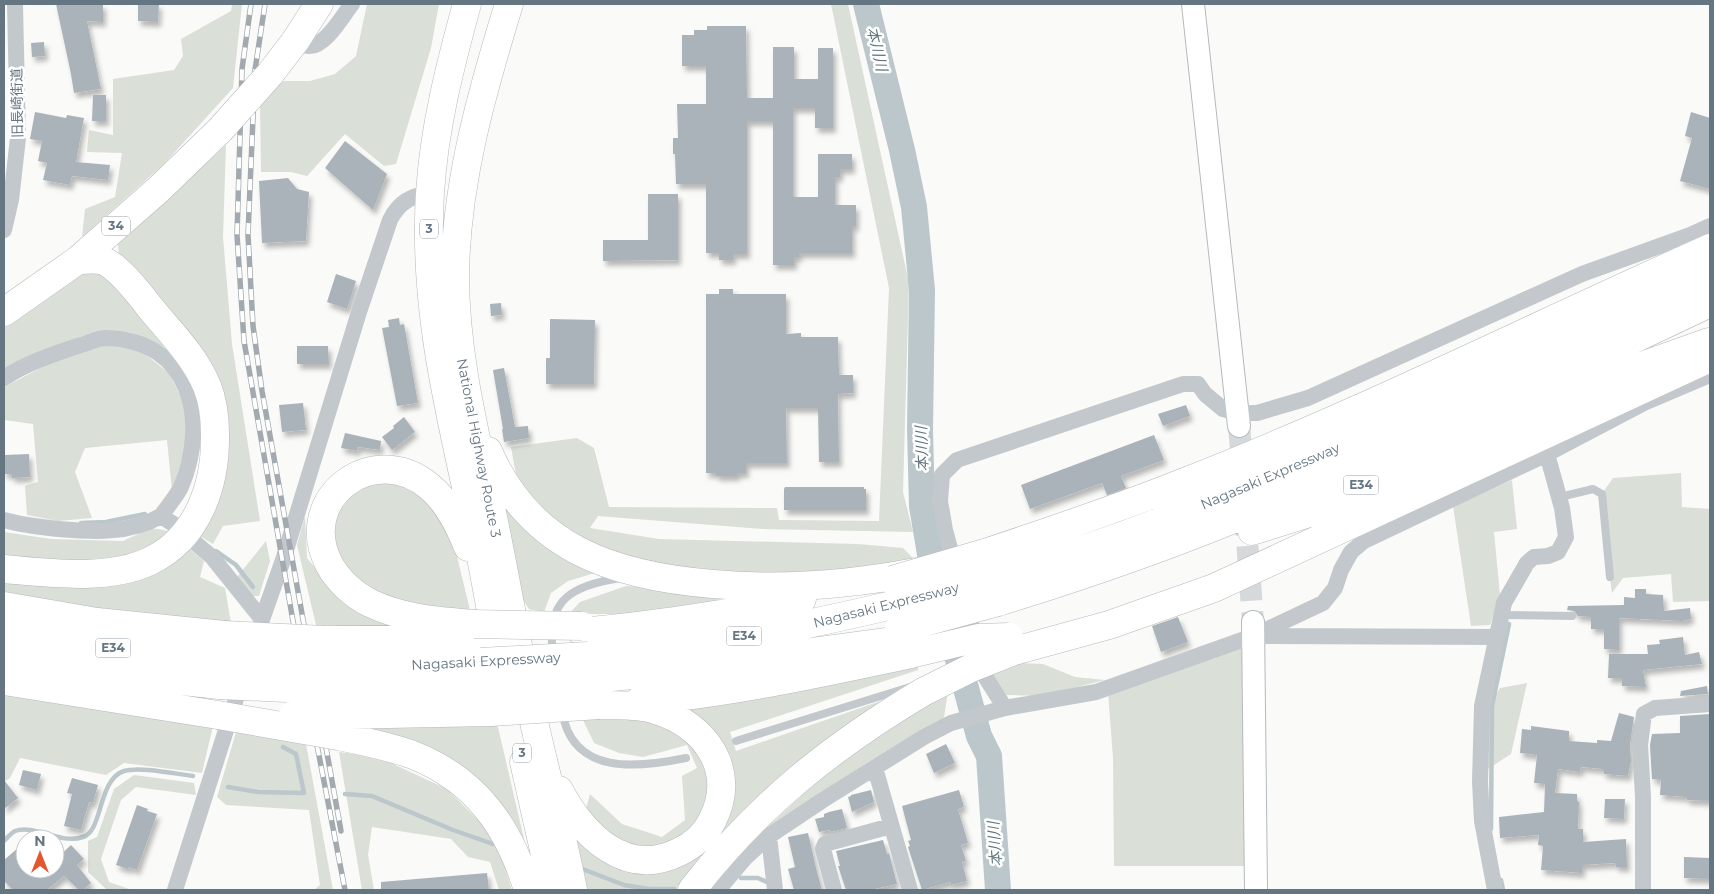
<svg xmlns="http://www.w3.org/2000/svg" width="1714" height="894" font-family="Montserrat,'Noto Sans JP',sans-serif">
	<defs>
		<filter id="shadow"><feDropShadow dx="3" dy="5" stdDeviation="2.5" flood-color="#0004"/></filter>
	</defs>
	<rect width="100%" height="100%" fill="#fafaf8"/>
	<path fill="#dadfd7" d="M232 4H242L233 88 164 164 82 237 85 209 115 197 122 153 87 152 89 130 113 135V79L174 70 183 56 181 39 231 11Z
		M367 4H439L431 48 396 164 384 166 345 134 307 176 291 172H261L260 106 282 81H310L335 74 356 56Z
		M831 4H848L909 283 903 492 913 532 762 529 598 516 590 528 659 539 858 544 903 548 914 559 860 569 772 577 675 569 612 558 575 539 518 486 511 447 577 438 594 448 609 507 777 508 779 520 879 521 889 288Z
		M226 145 223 237 232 344 260 521 223 526 213 544 198 535 221 397 119 258 118 244Z
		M84 270 99 271 121 283 170 349 129 332 82 336 4 371V324Z
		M110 344 136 347 169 373 187 409 186 446 172 491 167 440 85 448 75 472 92 518 58 521 27 515 25 486 38 482 33 424 4 420V387L58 359Z
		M1681 473 1682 507 1710 509V601L1673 602 1671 574 1623 578 1612 593 1599 498 1613 478Z
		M1512 480 1517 529 1494 532 1500 595 1490 625 1471 626 1453 506Z
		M372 482 403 484 431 503 454 544 470 610 409 604 370 590 344 566 333 542 336 513 349 492Z
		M498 499 594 567 595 573 568 581 551 593 544 612 529 609 519 594Z
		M305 516 307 558 340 599 374 618 419 629 316 625 297 545Z
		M151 528 175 532 147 553 96 563 4 561V532L51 539 123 541Z
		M266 541 270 561 259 596H250L237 577Z
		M187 547 204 561 200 577 225 588 231 623 72 606 4 597V578Z
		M626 586 674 588 766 597 630 614H569L580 602Z
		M1246 645 1245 866H1114L1113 758 1108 693Z
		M918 662V670L730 732 736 751 895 696 680 890H588L582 878 583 871 574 831 667 865 732 785 674 706Z
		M1017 663 1043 664 1075 677 1105 680 1041 696 1006 695 991 672Z
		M1527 683 1511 754 1488 769V708L1500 688Z
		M4 690 213 726 202 773 124 763 106 775 20 758 10 778 4 782Z
		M948 691 944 718 736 856 828 771Z
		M637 715 696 742 709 770V798L698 824 677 841 649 850 615 842 584 816 590 794 622 824 662 837 685 820 682 776 697 768 687 745 643 757 619 753 594 743 581 716Z
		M497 723 525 843 517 839 499 808 341 724Z
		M236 732 306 744 333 890H314L320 885 309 810 226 805 217 797Z
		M339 752 378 757 447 789 495 837 512 890H499L490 862 468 857 451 839 372 827 368 855 374 890H362Z
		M134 775 194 783 196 795 136 787 121 800 101 859 109 882 132 890H107L88 872V841L97 837 114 789Z"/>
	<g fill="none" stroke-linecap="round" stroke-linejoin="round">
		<path stroke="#bbc7cb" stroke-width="4.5" d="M81 523 106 522 145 514
			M216 551 236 565 253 587
			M228 787 258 792 304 793 296 754 283 747
			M345 794 372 796 453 830 493 844
			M1491 829 1492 706 1509 624
			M4 841C7 838 11 833 15 831 35 824 60 845 83 837 103 831 98 779 124 771 139 766 176 774 193 776
			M580 868 624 885 649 889H674
			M741 878H758L771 884
			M1501 880 1503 890"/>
		<path stroke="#bbc7cb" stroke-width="26" d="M866 4 902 150 914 207 922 290 920 430 922 506 931 560 979 736 989 756 998 890"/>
	</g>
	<path fill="#aab3b9" filter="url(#shadow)" d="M56 4H103V22L87 21 101 89 74 93 71 74Z
		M138 4H159L158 22 138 21Z
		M707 26H746L747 98H773V47H794V79H818V48H833V128H815V108H793V197H818V154H852V169H840V177H835V205H856V226H852V253H799V257H794V265H773V121H747V254H733V260H719V253H706V184H676L675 154H673V138H678L677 104H706V66H682V35H694V30H707Z
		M44 42 45 56 32 57 31 43Z
		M93 95H106V121H92Z
		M35 112 66 118 67 115 84 118 76 162 110 165 108 180 72 176 70 185 43 180 47 163 38 161 42 141 30 139Z
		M1691 112 1710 118V189L1680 181 1692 138 1685 136Z
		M345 141 387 174 373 210 325 168Z
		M288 178 297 189 309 192 306 241 262 243 259 181Z
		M648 194H678V260L603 261V240H648Z
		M336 274 356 281 347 309 327 302Z
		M719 289H733V294H786V334L801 333V337H838L839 375H853V393L838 394 839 462H819L818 408H786L787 463H746V473H737V476H716V473H706V294H719Z
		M501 303 502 315 491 316 490 304Z
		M399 318 400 325 404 324 418 403 397 406 382 328 389 327 388 320Z
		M550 319 595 320 594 384H546V358H550Z
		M297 346H328L329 364H297Z
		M504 368 515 427 528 426 529 438 504 442 502 429H503L493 370Z
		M303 403 306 430 282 432 279 405Z
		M1186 405 1190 416 1163 426 1158 414Z
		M404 417 415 432 392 450 382 437 394 428 393 426Z
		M345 433 381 441 380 450 358 447 357 451 341 448Z
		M1154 435 1164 460 1121 476 1126 488 1107 495 1102 483 1030 509 1021 485Z
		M29 454 30 477 12 478V474H4V455Z
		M785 487H864V489H866V510H784V489Z
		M1635 589H1646V594L1663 595 1664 611 1690 608 1691 619 1682 621 1619 618V650L1604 649V629H1591V617L1578 616 1574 611 1567 610 1568 606 1624 605V597L1635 598Z
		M1178 617 1188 642 1161 652 1152 626Z
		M1683 637 1685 655 1699 652 1702 664 1643 670 1646 687 1622 686V678H1608L1609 654H1648L1647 645 1660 644 1659 640Z
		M1707 686 1708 694 1680 696 1681 691Z
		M1619 713 1634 717 1630 744 1631 761 1628 776 1604 774 1603 769 1581 767 1580 772 1558 769 1555 793 1577 794V801L1579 802 1578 829H1583V842L1626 839 1627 867H1616L1615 863 1582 865V873L1541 870 1543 846 1538 845 1539 835 1500 838 1499 817 1544 812 1545 784 1534 783 1537 755 1520 753 1522 729 1531 730V726L1569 731V741L1597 743V740L1611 741Z
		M1710 714V801L1687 800 1686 797 1660 795 1661 780 1652 779 1650 745 1652 734 1680 733V716Z
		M946 744 955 763 934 773 926 754Z
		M23 770 41 774 37 790 19 785Z
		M72 778 98 785 93 803 89 802 81 830 64 826 72 794 67 793Z
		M4 780 18 798 4 809Z
		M871 790 874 802 852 812 848 797 851 796V795Z
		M959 790 964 807 958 809 968 843 961 845 966 861 962 862 967 881 951 885 950 882 922 890 908 847 910 846 908 841 911 840 902 806Z
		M1605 799H1625L1624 819 1604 818Z
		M137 805 148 809 147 811 157 814 137 870 129 867 128 869 116 865Z
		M842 809 847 828 831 832 830 830 819 832 815 819 824 817V814L829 812Z
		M808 833 817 872 822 890H794L788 869 795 867 788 837Z
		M883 840 887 854 889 853 897 884 870 890H846L838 866H840L836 851Z
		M25 842V869H55V860L71 845 84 859 77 865 91 883 83 890H79L64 876 47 890H13L4 881V860Z
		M1684 857 1710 858V879L1684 878Z
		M487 873 489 890H381V882Z"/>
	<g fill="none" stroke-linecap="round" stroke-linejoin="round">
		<path stroke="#d5d9db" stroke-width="22" stroke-dasharray="22 11" stroke-linecap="butt" d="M1239 426 1243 474
			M1245 513 1253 622"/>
		<defs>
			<path id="secondary" d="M1193 4 1239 426
				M1253 622 1256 890"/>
			<path id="highway" d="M467 4C450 66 434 128 430 193 423 305 448 405 472 514 482 558 489 603 498 647
				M509 4C482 92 456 182 455 275 455 357 476 437 493 517 508 590 520 663 537 735 549 787 563 838 573 890
				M270 74 296 40 319 4
				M4 312 78 260 159 189 220 130
				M488 451C530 549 614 576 713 584 782 590 848 585 916 572
				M1252 531 1322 509 1404 474 1622 373 1709 342
				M468 547C459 525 448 502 430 487 374 439 295 498 329 564 338 581 354 595 370 603 403 619 439 621 474 624
				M985 553C1051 531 1117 509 1182 483 1362 413 1534 326 1710 248
				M4 569C49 573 108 581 150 561 198 538 216 485 215 434 215 418 213 401 207 386 195 357 172 334 152 310 141 296 120 268 104 261 96 258 87 260 78 260
				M991 578C1045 562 1099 545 1151 525 1342 452 1525 361 1710 275
				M998 602C1079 577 1158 550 1236 518 1397 454 1553 377 1710 303
				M4 606 97 622 224 635
				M4 631 93 646 223 660
				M582 632C656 625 729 614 802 599
				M324 640 476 639
				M1014 651 1109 625 1214 588 1710 358
				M588 656C635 651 682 646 729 639 785 630 841 617 897 604
				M4 657 89 671 220 685
				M327 665 481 662
				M592 679 662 672 885 642
				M4 681 218 715
				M331 690 489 688
				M639 701C731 693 821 673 911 654
				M336 715 491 712
				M338 736C363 741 389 746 413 755 476 780 509 827 528 890
				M524 762 553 890
				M559 790C582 834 625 879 679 852 692 846 705 835 712 821 738 771 706 725 656 710 638 704 618 706 599 705
				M692 890C758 805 831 747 923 692"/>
		</defs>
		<use href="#secondary" stroke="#b3babf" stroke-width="24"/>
		<use href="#highway" stroke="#b4b9bd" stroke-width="29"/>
		<path stroke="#c3c8cc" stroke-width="8" d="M1560 497 1593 489 1602 494 1610 577
			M1501 615 1572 616
			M553 653C545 599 573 585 621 578
			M562 711C572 776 638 768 686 758
			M736 741 910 687"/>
		<path stroke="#c3c8cc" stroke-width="16" d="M296 40C300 43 305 46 310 46 326 46 343 15 352 4
			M4 230 11 200 18 138 15 4
			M4 378C28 362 57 353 84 344 91 342 99 338 106 338 191 340 209 420 181 487 176 497 167 507 161 516
			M4 520C22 525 39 527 58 529 94 532 129 534 161 516L175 525
			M193 541 212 557 261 618
			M956 570 945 530 940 501 942 475 957 460 1183 384H1198L1205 394 1223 409 1238 413H1257L1308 398 1582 274 1690 235 1710 226
			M965 603 986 678 1005 708
			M1258 636 1496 637
			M253 645 283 560 359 312 390 220C399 202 411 196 430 193
			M875 768 910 890
			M175 890 242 680
			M718 890 745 858 769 836
			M775 890 769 836 823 800 924 737 951 723 1005 708 1096 692 1253 636 1323 603 1335 588 1341 570 1351 552 1364 541 1547 454 1644 403 1710 375
			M834 890 823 849 825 844 891 826
			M1495 890 1482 821 1480 782 1482 706 1504 603 1527 563 1534 557 1548 556 1558 552 1566 537 1562 508 1547 454
			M1643 890V797L1640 745 1644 714 1655 708 1710 704"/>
		<use href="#secondary" stroke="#fff" stroke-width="22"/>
		<use href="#highway" stroke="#fff" stroke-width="28"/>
		<defs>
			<path id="rail" d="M251 4 242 69 237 235 244 341 293 621 345 890
				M265 4 255 70 248 235 253 326 262 391 341 831"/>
		</defs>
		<use href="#rail" stroke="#a2aab0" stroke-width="5.5"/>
		<use href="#rail" stroke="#fff" stroke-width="4" stroke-dasharray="11" stroke-linecap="butt"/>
		<defs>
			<path id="highway-bridge" d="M220 130 270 74
				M892 580 985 553
				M897 604 991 578
				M474 624 582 626
				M899 629 998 602
				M224 635 324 640
				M911 654 978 638 1009 637
				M223 660 276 663 327 665
				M481 662 588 656
				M220 685 331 690
				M489 688 592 679
				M923 692 971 668 1014 651
				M491 712 599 705
				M218 715 338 736
				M293 715H336"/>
		</defs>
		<use href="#highway-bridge" stroke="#b4b9bd" stroke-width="29" stroke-linecap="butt"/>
		<use href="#highway-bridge" stroke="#fff" stroke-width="28"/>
	</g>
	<g text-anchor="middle" stroke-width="5" stroke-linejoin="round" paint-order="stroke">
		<g fill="#fff" stroke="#939fa8" stroke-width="1">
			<rect x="102" y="216.5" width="28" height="19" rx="4"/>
			<rect x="420" y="219.5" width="18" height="19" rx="4"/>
			<rect x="1343.5" y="475.5" width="35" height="19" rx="4"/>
			<rect x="726.5" y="626.5" width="35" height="19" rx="4"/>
			<rect x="95.5" y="638.5" width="35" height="19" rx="4"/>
			<rect x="513" y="743.5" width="18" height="19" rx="4"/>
		</g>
		<g font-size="12" font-weight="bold" fill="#657683">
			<text x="116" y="230">34</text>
			<text x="429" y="233">3</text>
			<text x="1361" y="489">E34</text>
			<text x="744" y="640">E34</text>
			<text x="113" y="652">E34</text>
			<text x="522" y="757">3</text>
		</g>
		<g font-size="14" fill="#657683" stroke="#fff">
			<text transform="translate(17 103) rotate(-91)" y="5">旧長崎街道</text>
			<text transform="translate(479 448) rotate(79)" y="5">National Highway Route 3</text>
			<text transform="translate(1270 476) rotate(-23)" y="5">Nagasaki Expressway</text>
			<text transform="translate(886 605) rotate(-14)" y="5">Nagasaki Expressway</text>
			<text transform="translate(486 661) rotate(-3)" y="5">Nagasaki Expressway</text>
		</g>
		<g font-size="15" font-style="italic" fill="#60757c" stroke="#fff">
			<text transform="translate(877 49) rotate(77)" y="5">本川川</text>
			<text transform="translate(922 449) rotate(-92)" y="5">本川川</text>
			<text transform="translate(995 844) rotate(-94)" y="5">本川川</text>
		</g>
	</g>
	<rect width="1714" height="894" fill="none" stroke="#657683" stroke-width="10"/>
	<g transform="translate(40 854)"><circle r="24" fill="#ffffff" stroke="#c1c8cd"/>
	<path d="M0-4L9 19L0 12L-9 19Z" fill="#e4572e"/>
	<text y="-8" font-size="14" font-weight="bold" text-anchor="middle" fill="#657683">N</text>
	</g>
</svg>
